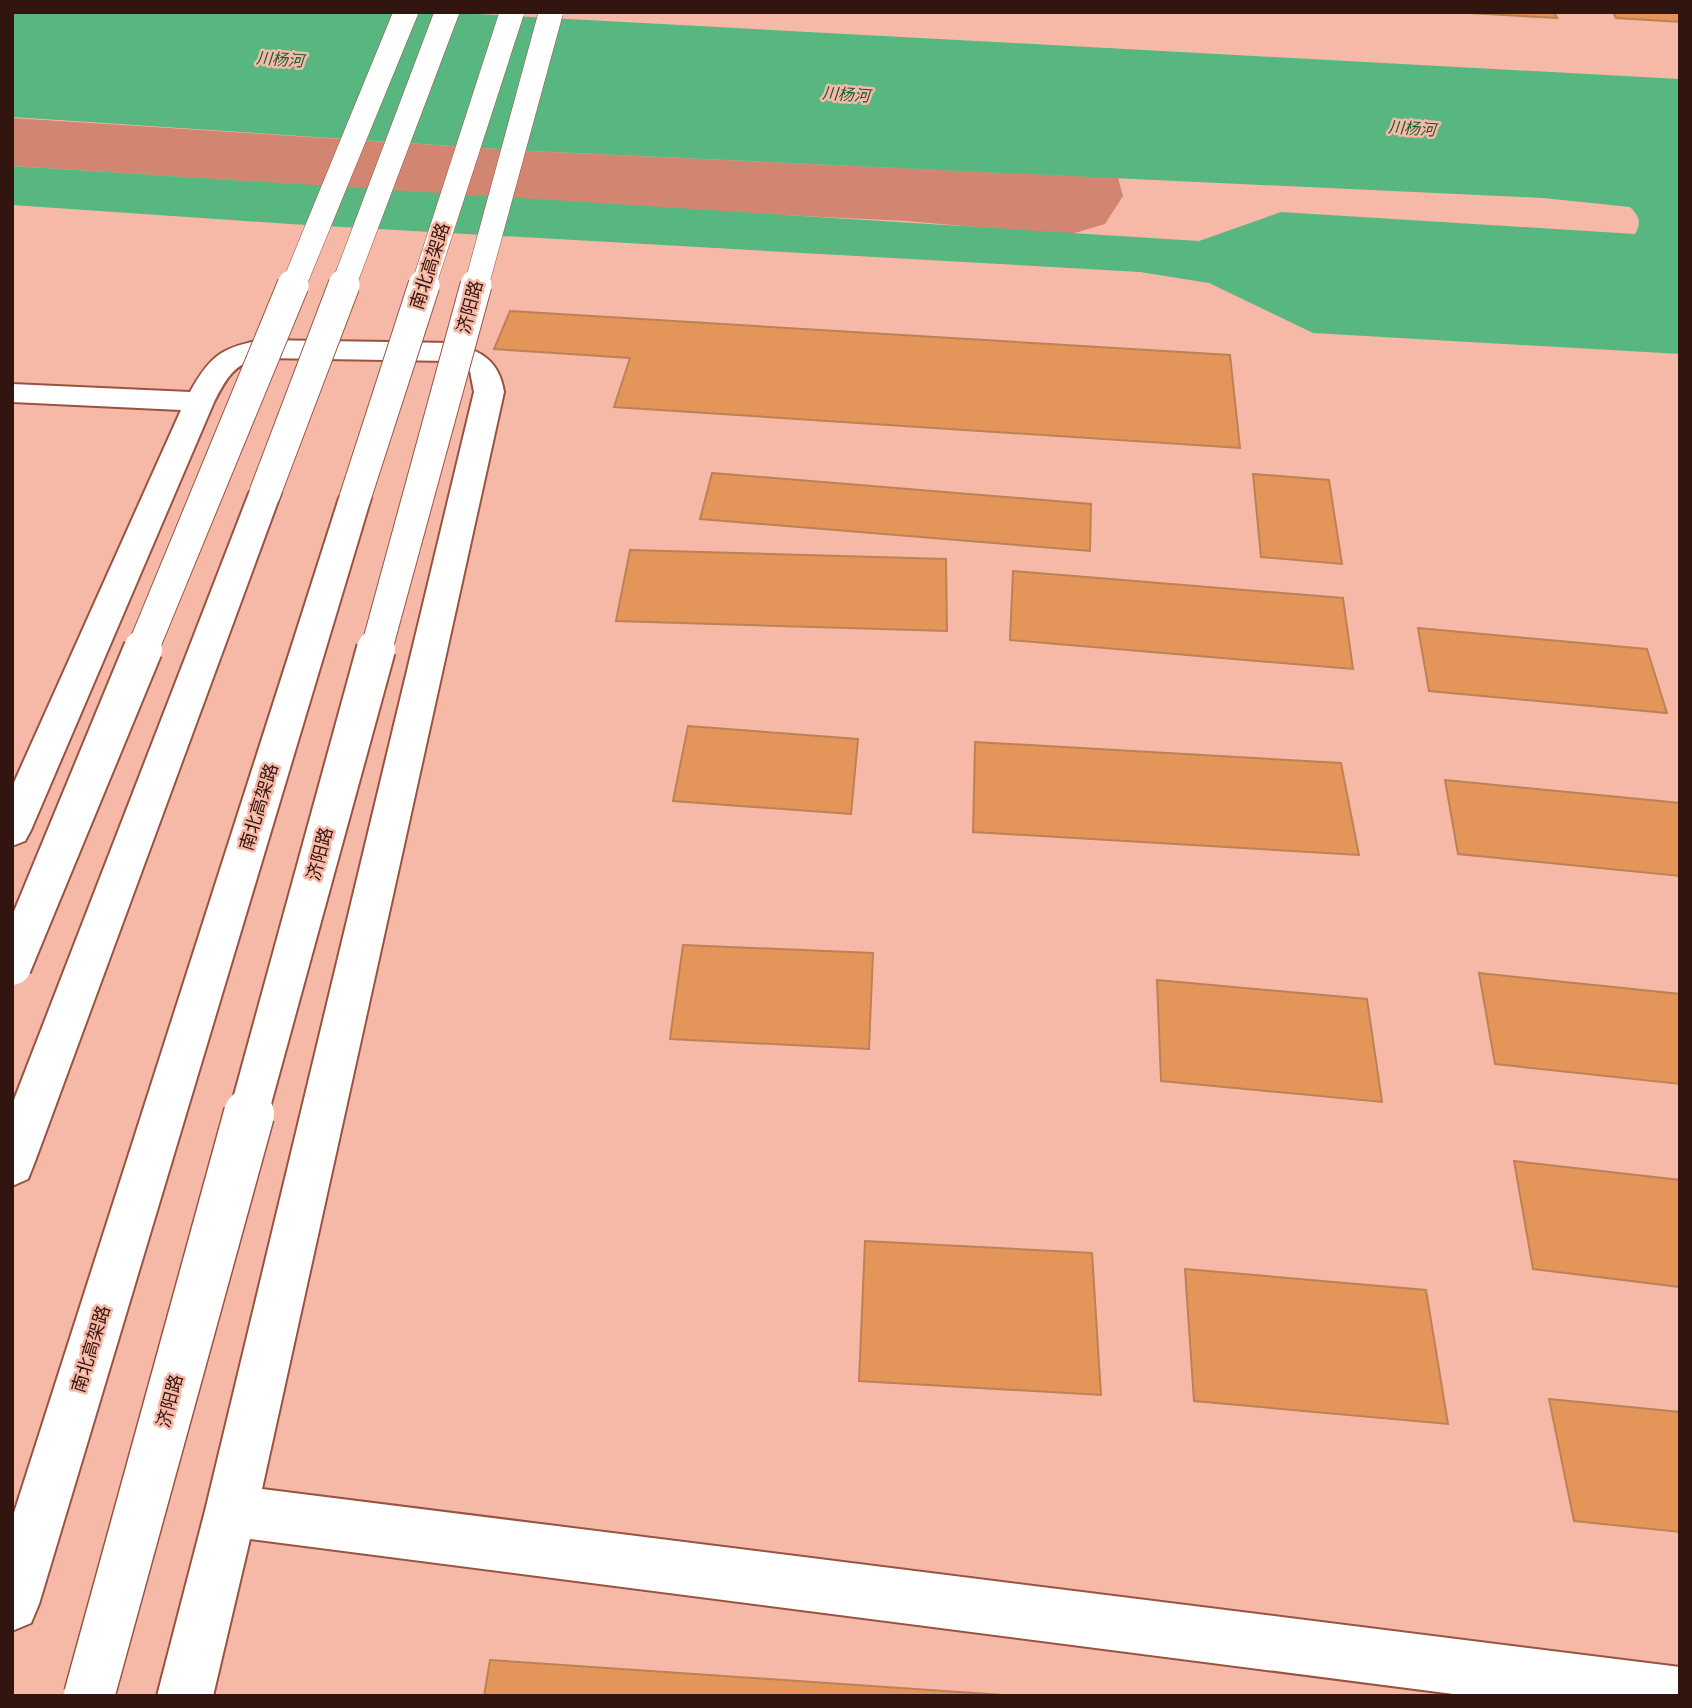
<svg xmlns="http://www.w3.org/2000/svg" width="1692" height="1708" font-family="'Varela Round','Noto Sans SC',sans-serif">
	<rect width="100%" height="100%" fill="#f7b9a7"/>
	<path fill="#d28570" d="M12 118 530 151 1118 178 1123 196 1105 224 1068 235 906 221 721 212 12 166Z"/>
	<path fill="#58b780" d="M12 12H440L1680 79V354L1313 333 1209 283 1140 272 290 224 12 205V166L1199 241 1281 212 1635 234C1642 222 1639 216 1630 207L1543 198 530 151 12 117Z"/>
	<path fill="#e4955a" stroke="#be8155" stroke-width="2" d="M1451 12H1554L1557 18Z
		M1613 12H1680V22L1616 18Z
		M510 311 1230 355 1240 448 614 407 630 358 494 349Z
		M712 473 1091 504 1090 551 700 519Z
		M1253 474 1329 480 1342 564 1261 557Z
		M630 550 946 559 947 631 616 621Z
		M1013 571 1343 598 1353 669 1010 640Z
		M1418 628 1647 649 1667 713 1429 691Z
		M688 726 858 739 851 814 673 801Z
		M975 742 1341 763 1359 855 973 832Z
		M1445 780 1680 803V876L1458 854Z
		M683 945 873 953 869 1049 670 1039Z
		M1479 973 1680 994V1084L1495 1064Z
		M1157 980 1367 999 1382 1102 1161 1081Z
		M1514 1161 1680 1180V1287L1533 1269Z
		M865 1241 1092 1253 1101 1395 859 1381Z
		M1185 1269 1426 1290 1448 1424 1194 1401Z
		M1549 1399 1680 1412V1532L1574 1521Z
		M490 1660 1018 1696H484Z"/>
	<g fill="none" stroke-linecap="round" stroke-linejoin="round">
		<defs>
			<path id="minor" d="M261 340 452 343C481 351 499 360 504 392L262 1489 1680 1667V1696H1469L250 1539 213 1696H157L205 1511 474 392 470 371 450 361 261 358C234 363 226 379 214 402L31 830 25 841 12 846V787L181 410 12 402V384L190 392C210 356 221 348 261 340Z"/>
			<path id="highway" d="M265 482 276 486 281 493 34 1164 28 1179 12 1186V1105L249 493 254 486Z
				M355 487 366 490 371 498 39 1604 31 1623 12 1631V1519L339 498 344 490Z"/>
		</defs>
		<use href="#minor" stroke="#985341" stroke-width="4"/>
		<use href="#highway" stroke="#985341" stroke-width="4"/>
		<use href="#minor" fill="#fff" fill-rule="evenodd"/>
		<use href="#highway" fill="#fff" fill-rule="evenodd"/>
		<defs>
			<path id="major-bridge-far3" d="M293 287 406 12
				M476 287 551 12"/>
			<path id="major-bridge-far2" d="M142 651 293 285
				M376 651 476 285"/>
			<path id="major-bridge-far1" d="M12 966 143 649
				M248 1116 376 649"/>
			<path id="major-bridge" d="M89 1696 249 1114"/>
			<path id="highway-bridge-far1" d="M343 287 447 12
				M423 287 512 12"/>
			<path id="highway-bridge" d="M265 493 344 285
				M355 498 424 285"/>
		</defs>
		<use href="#major-bridge-far3" stroke="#985341" stroke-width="25" stroke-linecap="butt"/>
		<use href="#major-bridge-far2" stroke="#985341" stroke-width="33" stroke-linecap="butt"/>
		<use href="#major-bridge-far1" stroke="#985341" stroke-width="42" stroke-linecap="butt"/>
		<use href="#major-bridge" stroke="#985341" stroke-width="53" stroke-linecap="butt"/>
		<use href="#highway-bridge-far1" stroke="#985341" stroke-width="25" stroke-linecap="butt"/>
		<use href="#highway-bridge" stroke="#985341" stroke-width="33" stroke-linecap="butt"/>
		<use href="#major-bridge-far3" stroke="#fff" stroke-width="24"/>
		<use href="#major-bridge-far2" stroke="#fff" stroke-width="31"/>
		<use href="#major-bridge-far1" stroke="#fff" stroke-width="38"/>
		<use href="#major-bridge" stroke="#fff" stroke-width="50"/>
		<use href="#highway-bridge-far1" stroke="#fff" stroke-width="24"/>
		<use href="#highway-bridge" stroke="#fff" stroke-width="31"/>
	</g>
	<g text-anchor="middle" stroke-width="5" stroke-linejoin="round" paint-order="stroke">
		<g font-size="16" font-style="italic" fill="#135a36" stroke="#f7b9a7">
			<text transform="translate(280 59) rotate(4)" y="6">川杨河</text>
			<text transform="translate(846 94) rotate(4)" y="6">川杨河</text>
			<text transform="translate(1412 128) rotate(4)" y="6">川杨河</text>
		</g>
		<g font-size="18" fill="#32150e" stroke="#f7b9a7">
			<text transform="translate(430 266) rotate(-72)" y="6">南北高架路</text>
			<text transform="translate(470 307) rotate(-75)" y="6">济阳路</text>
			<text transform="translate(259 807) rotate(-73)" y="6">南北高架路</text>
			<text transform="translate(320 854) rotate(-75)" y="6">济阳路</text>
			<text transform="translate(91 1349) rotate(-73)" y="6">南北高架路</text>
			<text transform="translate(170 1401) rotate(-75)" y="6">济阳路</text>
		</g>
	</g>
	<rect width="1692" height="1708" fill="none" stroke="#32150e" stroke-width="28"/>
</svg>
